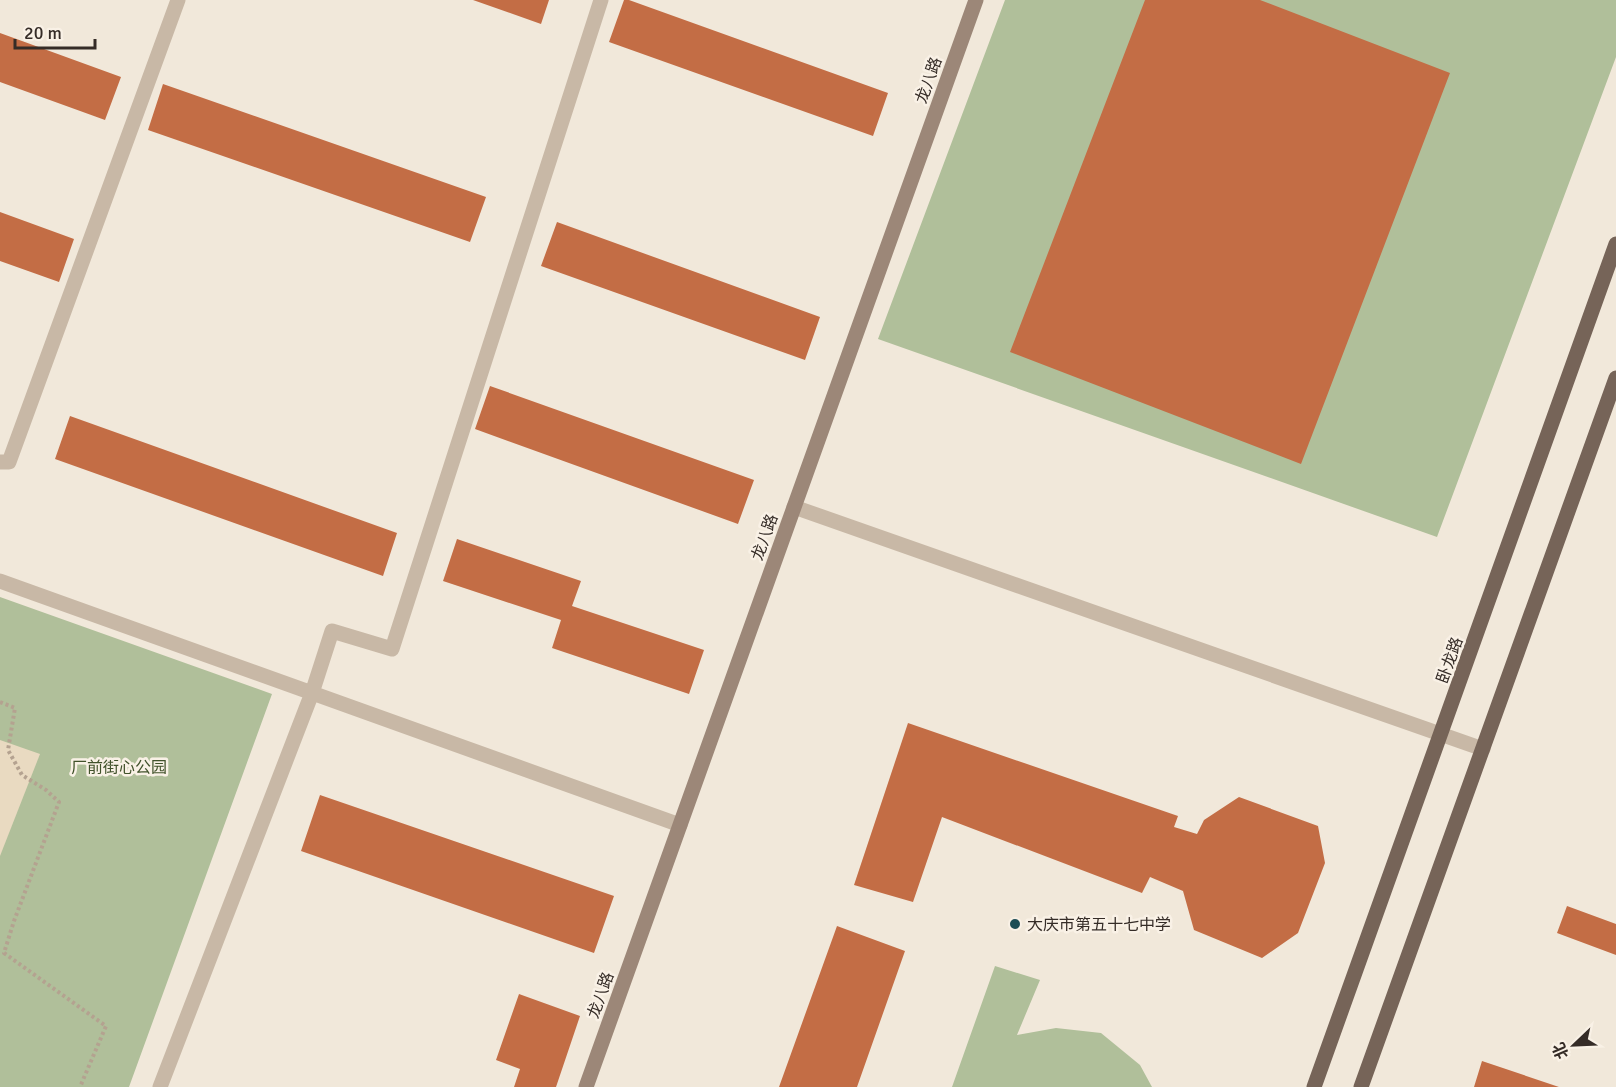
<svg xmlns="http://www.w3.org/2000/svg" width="1616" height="1087" font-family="Signika,'Noto Sans SC',sans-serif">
	<rect width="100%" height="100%" fill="#f1e8da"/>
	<path fill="#b0bf9a" d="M1005 0H1616V57L1437 537 878 339Z
		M0 597 272 694 129 1087H0Z
		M995 966 1040 980 1017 1035 1056 1028 1101 1033 1140 1065 1152 1087H952Z"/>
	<path fill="#e9dac1" d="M0 740 40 754 0 856Z"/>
	<path fill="#c36d45" d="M473 0H549L541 24Z
		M624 0H629L888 93 873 136 609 42Z
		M1145 0H1260L1450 73 1301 464 1010 352Z
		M0 33 121 77 105 120 0 82Z
		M163 84 486 197 470 242 148 130Z
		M0 212 74 239 59 282 0 261Z
		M557 222 820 317 805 360 541 266Z
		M490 386 754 480 738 524 475 429Z
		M70 416 397 533 383 576 55 459Z
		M457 539 581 581 572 606 704 650 689 694 552 648 561 620 443 581Z
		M908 723 1178 816 1174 827 1197 834 1204 820 1239 797 1318 826 1325 863 1298 933 1262 958 1194 930 1183 891 1150 877 1142 893 942 817 913 902 854 885Z
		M320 795 614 896 594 953 301 851Z
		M1567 906 1616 924V955L1557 933Z
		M837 926 905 951 857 1087H779Z
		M519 994 580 1016 556 1087H514L520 1069 496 1060Z
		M1482 1061 1559 1087H1474Z"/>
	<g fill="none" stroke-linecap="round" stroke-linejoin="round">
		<path stroke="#b4a290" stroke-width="4" stroke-dasharray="3 3" stroke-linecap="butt" d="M0 702 15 708 8 750 22 775 46 790 59 802 14 921 4 953 106 1026 80 1087"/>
		<path stroke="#c8b8a6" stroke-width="15" d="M0 462H9L178 0
			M794 507 1483 749
			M0 581 680 825
			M160 1087 312 693 332 631 392 649 601 0"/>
		<path stroke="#9c8778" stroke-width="15" d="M586 1087 976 0"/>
		<path stroke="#766458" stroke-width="15" d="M1314 1087 1616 244
			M1361 1087 1616 378"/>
	</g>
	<circle fill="#1d4d55" stroke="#f9f1e6" stroke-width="2" cx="1015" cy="924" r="6"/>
	<g text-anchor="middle" stroke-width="5" stroke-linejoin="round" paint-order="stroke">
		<g font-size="16" fill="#352c27" stroke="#f9f1e6">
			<text transform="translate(928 80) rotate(-70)" y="6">龙八路</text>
			<text transform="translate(764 537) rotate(-70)" y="6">龙八路</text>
			<text transform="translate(1449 660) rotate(-70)" y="6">卧龙路</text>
			<text transform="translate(600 995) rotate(-70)" y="6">龙八路</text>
		</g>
		<g font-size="16" fill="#41522b" stroke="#f9f1e6">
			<text x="119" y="773">厂前街心公园</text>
		</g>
		<g font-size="16" fill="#352c27" stroke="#f9f1e6" text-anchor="start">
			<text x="1027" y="930">大庆市第五十七中学</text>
		</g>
	</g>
	<g transform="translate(1574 1045) rotate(247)" stroke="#f9f1e6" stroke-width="4.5" paint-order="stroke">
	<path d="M0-4.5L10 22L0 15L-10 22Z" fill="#352c27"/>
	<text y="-9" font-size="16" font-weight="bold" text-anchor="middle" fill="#352c27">北</text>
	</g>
	<path d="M15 39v9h80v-9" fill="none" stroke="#352c27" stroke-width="3"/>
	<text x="24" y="39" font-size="18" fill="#352c27" stroke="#f9f1e6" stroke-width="4.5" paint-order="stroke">20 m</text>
</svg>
